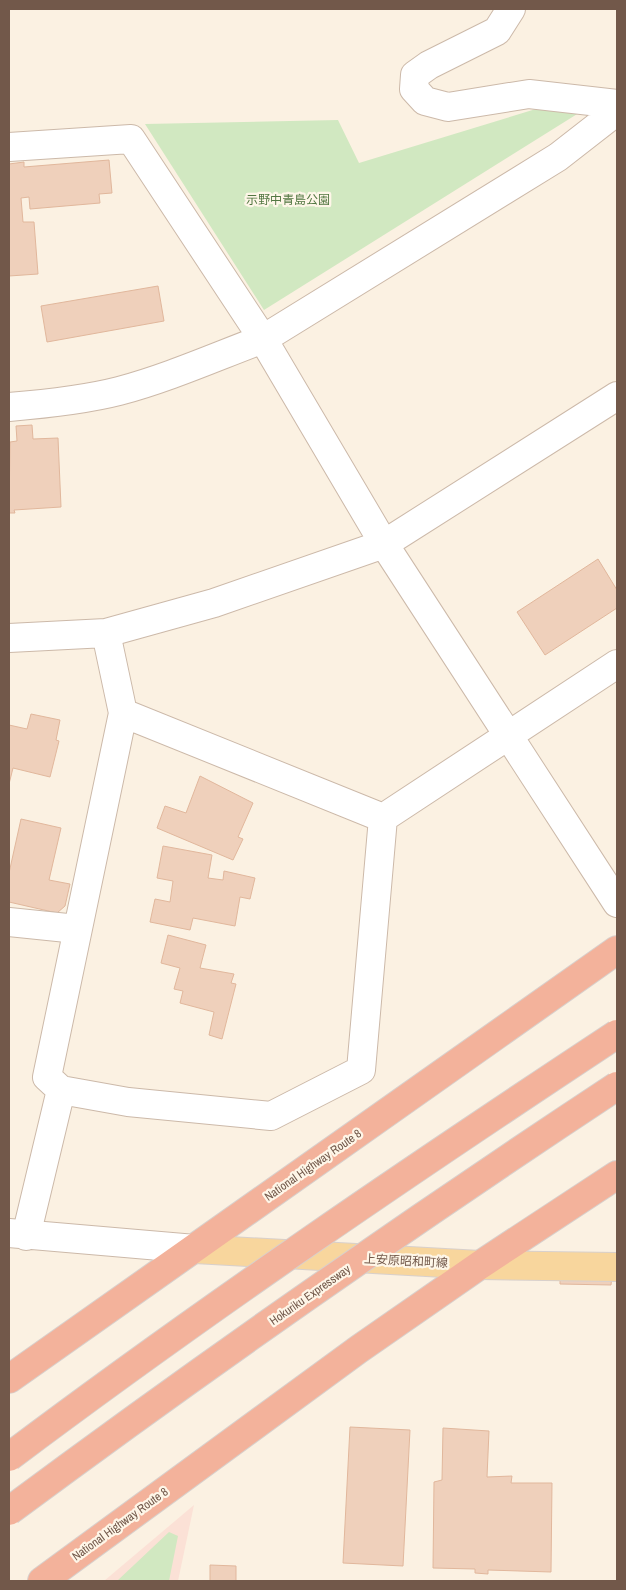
<svg xmlns="http://www.w3.org/2000/svg" width="626" height="1590" font-family="'Archivo Narrow','Noto Sans JP',sans-serif">
	<rect width="100%" height="100%" fill="#fbf1e2"/>
	<path fill="#fbe1d6" d="M194 1505 178 1581H104Z"/>
	<path fill="#d1e8c1" d="M614 91 264 310 145 124 338 120 359 163 562 101Z
		M169 1532 178 1536 169 1581H117Z"/>
	<path fill="#efd0bb" stroke="#e1b79c" d="M109 160 112 193 99 194 100 203 30 209 29 197 21 198 23 222H34L38 274 9 276V164L24 162V167Z
		M158 286 164 321 47 342 41 306Z
		M32 425 33 439 58 438 61 507 14 510 15 513H9L10 442 17 441 16 426Z
		M598 559 617 590V608L545 655 517 612Z
		M31 714 60 720 56 740 59 741 50 777 13 768 9 784V725L27 729Z
		M200 776 253 803 238 837 243 839 233 860 157 828 165 806 186 813Z
		M21 819 61 828 49 880 70 884 65 906 57 913 9 902V873Z
		M163 846 212 855 208 878 223 880 224 871 255 878 250 899 240 897 235 926 193 918 190 930 150 922 155 899 170 902 173 881 157 878Z
		M168 935 206 945 200 968 234 974 231 983 236 984 222 1039 209 1035 214 1012 180 1003 183 991 174 989 180 968 161 963Z
		M560 1274 612 1276 611 1285 560 1284Z
		M350 1427 410 1430 403 1566 343 1563Z
		M443 1428 489 1431 487 1477 512 1476 511 1483H552L551 1572 488 1570V1574L475 1573V1569L433 1568 434 1482 442 1480Z
		M210 1565 236 1566V1581H210Z"/>
	<g fill="none" stroke-linecap="round" stroke-linejoin="round">
		<defs>
			<path id="minor" d="M511 9 497 31 429 65 415 75 414 89 425 101 448 107 529 94 617 104
				M9 147 131 139 263 339 558 157 617 111
				M9 407C45 404 84 400 119 391 168 378 215 357 263 339L384 544 617 903
				M106 633 123 713 383 818
				M9 638 106 633 214 603 384 544 617 396
				M383 818 617 664
				M9 922 77 929
				M61 1090 47 1077 123 713
				M9 1233 195 1249
				M26 1236 61 1090 128 1102 271 1116 361 1070 383 818"/>
			<path id="major" d="M195 1249 480 1265 617 1267"/>
			<path id="highway" d="M9 1379 617 950
				M42 1581 359 1349 480 1265 617 1175"/>
		</defs>
		<use href="#minor" stroke="#ccb9a9" stroke-width="30"/>
		<use href="#major" stroke="#d8d0cc" stroke-width="30"/>
		<use href="#highway" stroke="#d8d0cc" stroke-width="30"/>
		<use href="#minor" stroke="#fff" stroke-width="28"/>
		<use href="#major" stroke="#f8d69d" stroke-width="28"/>
		<use href="#highway" stroke="#f3b29b" stroke-width="28"/>
		<defs>
			<path id="highway-bridge" d="M9 1457C206 1309 411 1170 617 1034
				M9 1511C207 1364 411 1222 617 1086"/>
		</defs>
		<use href="#highway-bridge" stroke="#d8d0cc" stroke-width="30" stroke-linecap="butt"/>
		<use href="#highway-bridge" stroke="#f3b29b" stroke-width="28"/>
	</g>
	<g text-anchor="middle" stroke-width="4.5" stroke-linejoin="round" paint-order="stroke">
		<g font-size="12" fill="#527742" stroke="#fef6e8">
			<text x="288" y="204">示野中青島公園</text>
		</g>
		<g font-size="12" fill="#72584a" stroke="#fef6e8">
			<text transform="translate(313 1165) rotate(-35)" y="4">National Highway Route 8</text>
			<text transform="translate(406 1261) rotate(3)" y="4">上安原昭和町線</text>
			<text transform="translate(310 1295) rotate(-35)" y="4">Hokuriku Expressway</text>
			<text transform="translate(120 1524) rotate(-36)" y="4">National Highway Route 8</text>
		</g>
	</g>
	<rect width="626" height="1590" fill="none" stroke="#72584a" stroke-width="20"/>
</svg>
